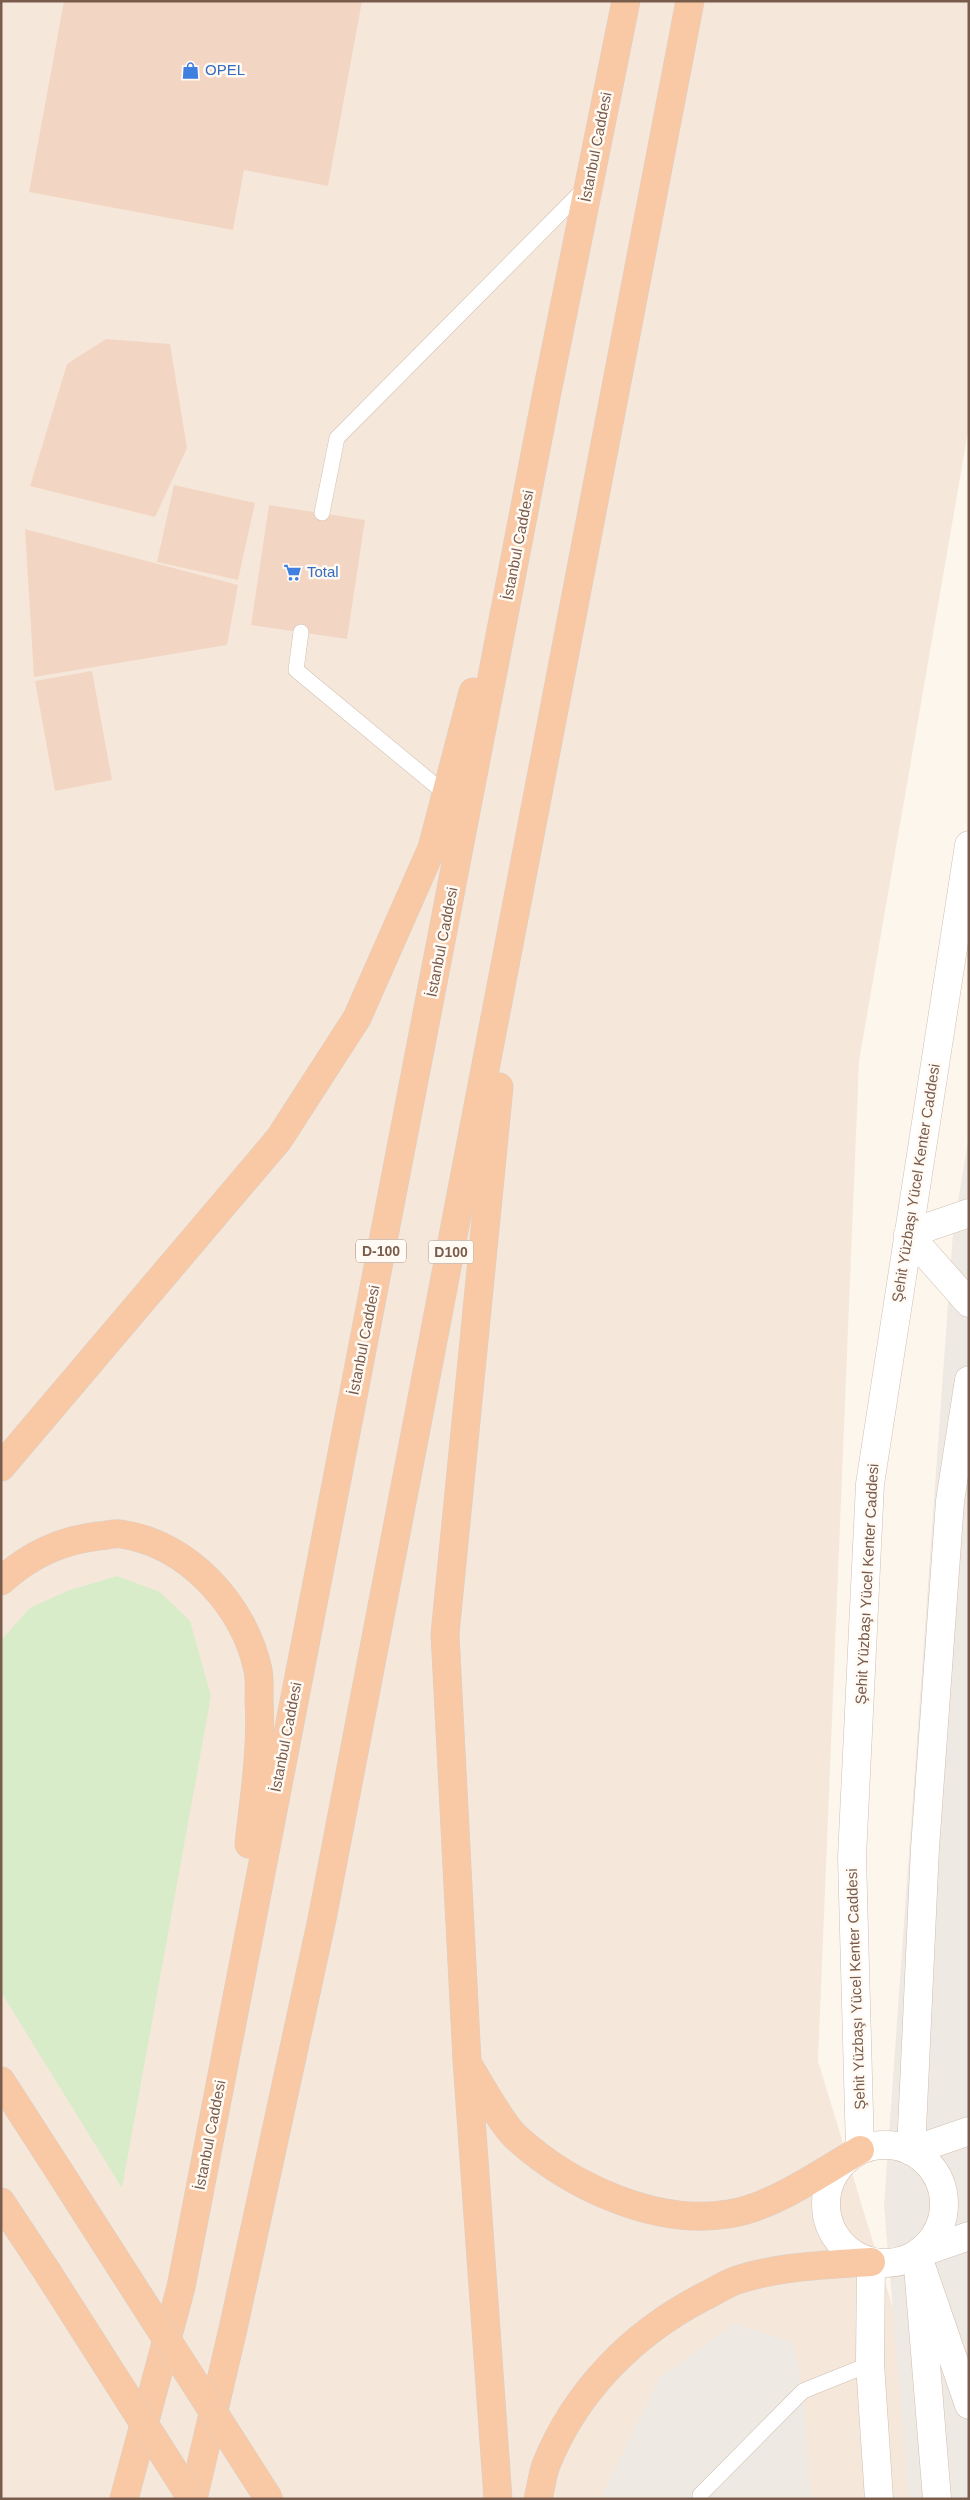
<svg xmlns="http://www.w3.org/2000/svg" width="970" height="2500" font-family="Helvetica,sans-serif">
	<rect width="100%" height="100%" fill="#fdf6ec"/>
	<path fill="#f5e8da" d="M1 1H969V426L859 1061 818 2061 951 2499H1Z"/>
	<path fill="#efe9e4" d="M969 1134V2499H909L884 2205 953 1233Z
		M734 2324 793 2342 803 2391 811 2499H600L660 2377Z"/>
	<path fill="#d8ecc9" d="M117 1576 160 1592 190 1621 211 1696 122 2188 1 1992V1640L30 1608 67 1591Z"/>
	<path fill="#f3d5c3" d="M64 1H362L328 186 244 170 233 230 29 192Z
		M106 339 170 344 187 448 155 517 30 486 67 364Z
		M174 485 255 503 238 580 157 562Z
		M269 505 365 520 347 639 251 625Z
		M25 529 238 585 227 645 34 677Z
		M92 671 112 780 55 791 35 681Z"/>
	<g fill="none" stroke-linecap="round" stroke-linejoin="round">
		<defs>
			<path id="service" d="M322 513 337 438 585 188
				M301 632 296 670 447 795
				M700 2499V2495L803 2391 870 2364"/>
			<path id="minor" d="M969 1213 908 1234 969 1303
				M911 2151 969 2131
				M969 2236 917 2254 969 2405"/>
			<path id="tertiary" d="M826 2204a59 59 0 1 1 118 0a59 59 0 1 1-118 0Z
				M860 2150 852 1857 870 1484 969 845
				M911 2151 925 1848 950 1501 969 1380
				M917 2254 937 2499
				M871 2262 870 2364 879 2499"/>
			<path id="trunk" d="M1 1467 279 1139 357 1018 432 848 473 692
				M1 1581C30 1555 59 1541 98 1536 105 1536 114 1533 121 1534 188 1544 244 1605 258 1670 260 1680 259 1691 259 1700 262 1749 254 1796 249 1844
				M469 2066C480 2084 503 2126 517 2138 570 2186 655 2226 728 2214 772 2208 822 2172 860 2150
				M1 2081 61 2174
				M1 2202 48 2273
				M124 2499 181 2287 547 392 626 1
				M193 2499 233 2329 322 1919 690 1
				M498 2499 467 2061 445 1634 499 1087
				M538 2499C541 2488 542 2476 546 2465 575 2392 633 2333 703 2297 714 2292 725 2284 737 2280 780 2266 826 2265 871 2262"/>
		</defs>
		<use href="#service" stroke="#d1beb0" stroke-width="16"/>
		<use href="#minor" stroke="#d1beb0" stroke-width="29"/>
		<use href="#tertiary" stroke="#d1beb0" stroke-width="29"/>
		<use href="#trunk" stroke="#dad1cd" stroke-width="29"/>
		<use href="#service" stroke="#fff" stroke-width="15"/>
		<use href="#minor" stroke="#fff" stroke-width="28"/>
		<use href="#tertiary" stroke="#fff" stroke-width="28"/>
		<use href="#trunk" stroke="#f9c8a4" stroke-width="28"/>
		<defs>
			<path id="trunk-bridge" d="M61 2174 269 2499
				M48 2273 192 2499"/>
		</defs>
		<use href="#trunk-bridge" stroke="#dad1cd" stroke-width="29" stroke-linecap="butt"/>
		<use href="#trunk-bridge" stroke="#f9c8a4" stroke-width="28"/>
	</g>
	<defs>
		<symbol id="shop-bare" viewBox="-9 -9 18 18"><path d="M-5-2.5h2.3a2.7 3.5 0 0 1 5.4 0H5L5.5 6h-11ZM-1.5-2.5h3a1.5 2.3 0 0 0-3 0Z" fill="#3f7fe0" stroke="#fffaf3" stroke-width="2.5" paint-order="stroke"/></symbol>
		<symbol id="supermarket-bare" viewBox="-9 -9 18 18"><path d="M-6-5.5h2.5l.6 2H6L4.5 2H-2.5L-4.4-4H-6ZM-1.5 3.2a1.3 1.3 0 1 0 .1 0ZM3 3.2a1.3 1.3 0 1 0 .1 0Z" fill="#3f7fe0" stroke="#fffaf3" stroke-width="2.5" paint-order="stroke"/></symbol>
	</defs>
	<g fill-rule="evenodd">
		<use href="#shop-bare" x="178" y="58" width="25" height="25"/>
		<use href="#supermarket-bare" x="280" y="560" width="25" height="25"/>
	</g>
	<g text-anchor="middle" stroke-width="5" stroke-linejoin="round" paint-order="stroke">
		<g fill="#fffaf3" stroke="#a28b7f" stroke-width="1">
			<rect x="356" y="1239.5" width="50" height="23" rx="4"/>
			<rect x="428.5" y="1240.5" width="45" height="23" rx="4"/>
		</g>
		<g font-size="14" font-weight="bold" fill="#7a5c4d">
			<text x="381" y="1256">D-100</text>
			<text x="451" y="1257">D100</text>
		</g>
		<g font-size="15" fill="#366cbe" stroke="#fffaf3" text-anchor="start">
			<text x="205" y="75">OPEL</text>
			<text x="307" y="577">Total</text>
		</g>
		<g font-size="15" fill="#7a5c4d" stroke="#fffaf3">
			<text transform="translate(596 147) rotate(-79)" y="5">İstanbul Caddesi</text>
			<text transform="translate(518 545) rotate(-79)" y="5">İstanbul Caddesi</text>
			<text transform="translate(442 942) rotate(-79)" y="5">İstanbul Caddesi</text>
			<text transform="translate(916 1183) rotate(-81)" y="5">Şehit Yüzbaşı Yücel Kenter Caddesi</text>
			<text transform="translate(364 1340) rotate(-79)" y="5">İstanbul Caddesi</text>
			<text transform="translate(867 1584) rotate(-87)" y="5">Şehit Yüzbaşı Yücel Kenter Caddesi</text>
			<text transform="translate(286 1737) rotate(-79)" y="5">İstanbul Caddesi</text>
			<text transform="translate(856 1989) rotate(-92)" y="5">Şehit Yüzbaşı Yücel Kenter Caddesi</text>
			<text transform="translate(210 2135) rotate(-79)" y="5">İstanbul Caddesi</text>
		</g>
	</g>
	<rect width="970" height="2500" fill="none" stroke="#7a5c4d" stroke-width="5"/>
</svg>
